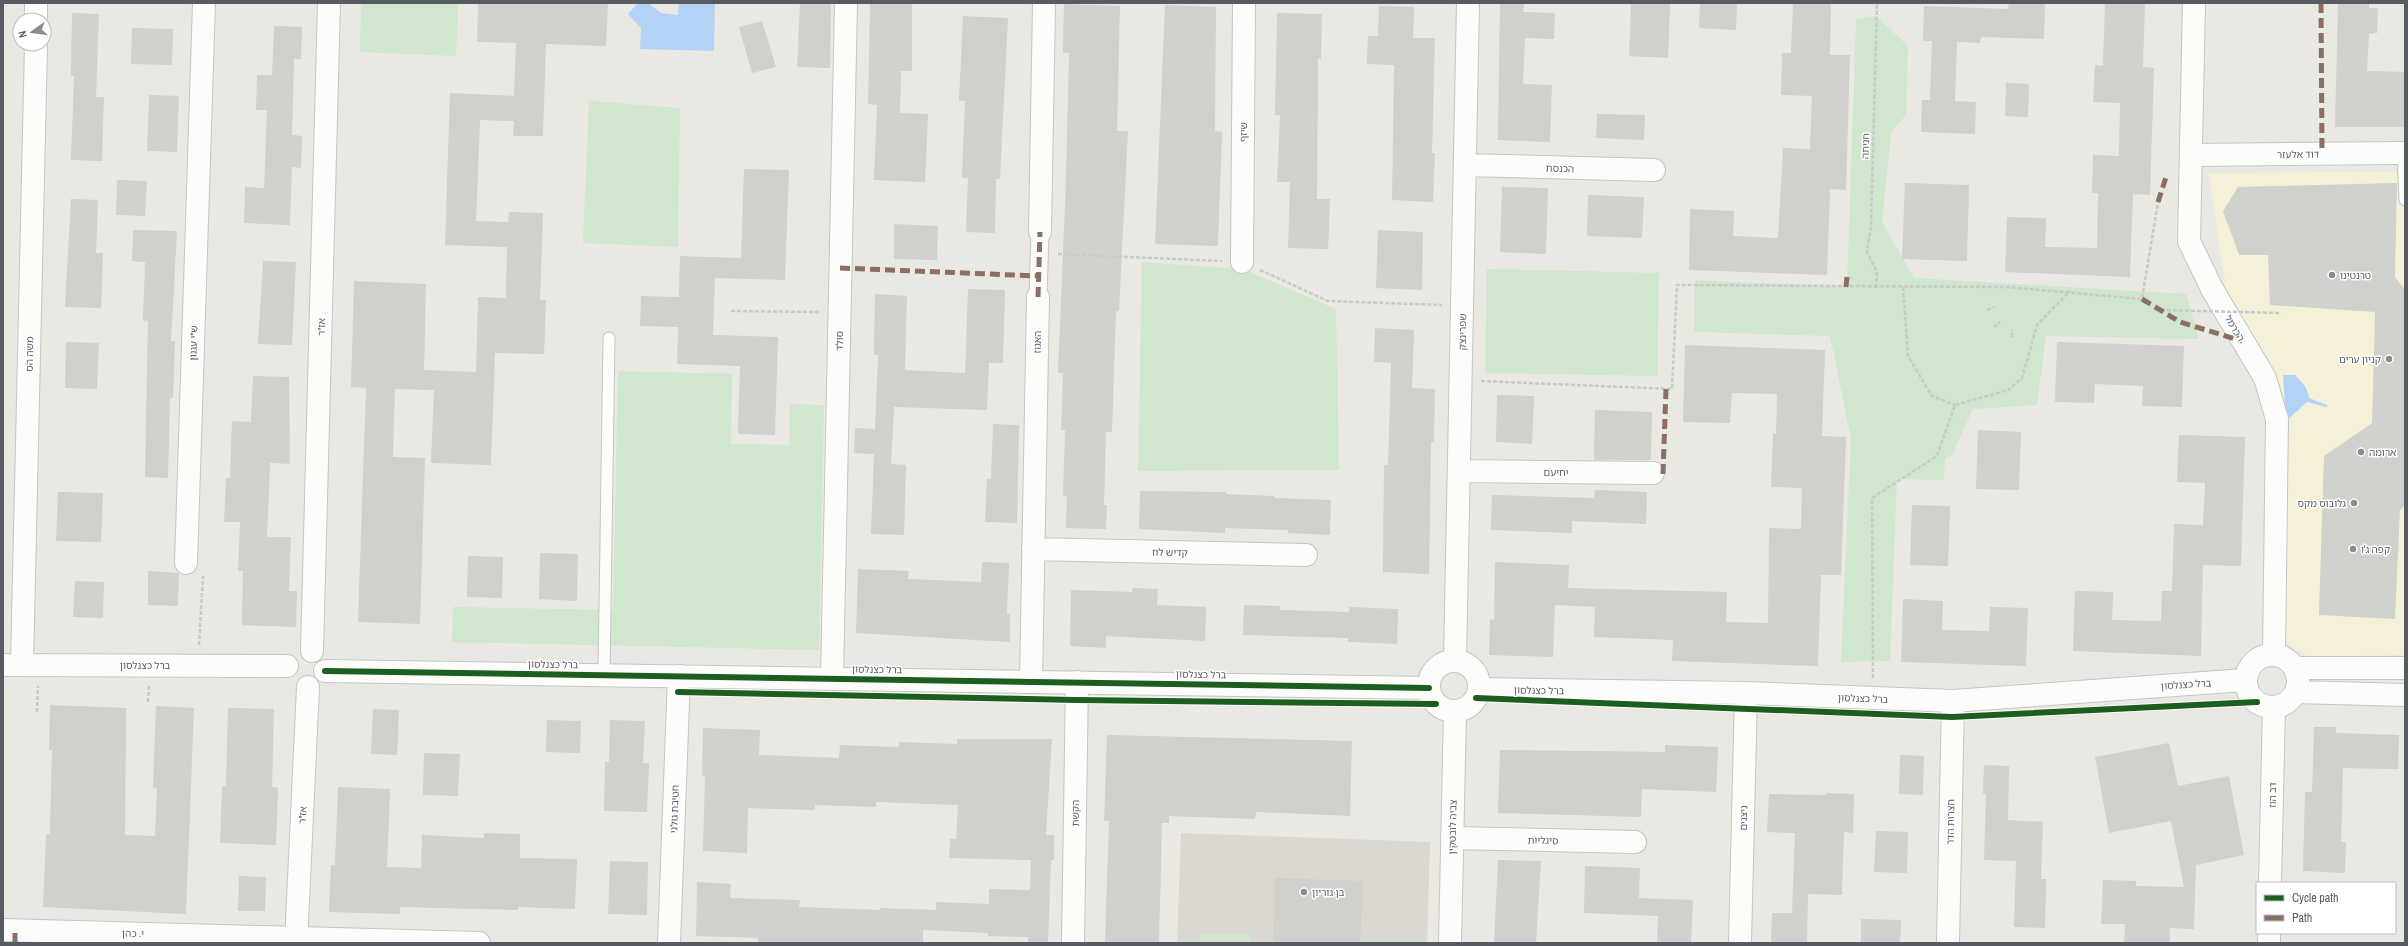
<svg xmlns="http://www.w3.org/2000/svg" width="2408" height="946" font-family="'Archivo Narrow','Noto Sans Hebrew',sans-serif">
	<rect width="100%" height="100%" fill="#e9e8e2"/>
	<path fill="#f5f1d9" d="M2405 172V655L2310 657 2293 649 2283 637V429L2226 291 2209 173Z"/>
	<path fill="#dad8d0" d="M1181 833 1430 842 1427 943H1177Z"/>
	<path fill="#d0e6cf" d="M361 3H458L456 56 360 52Z
		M1876 16 1908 46 1906 115 1891 133 1882 222 1914 278 2186 294 2199 339 2046 336 2037 405 1973 409 1952 455 1945 458 1944 480 1897 479 1890 661 1841 662 1851 439 1830 336 1694 332 1695 280 1847 287 1856 19Z
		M589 101 680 108 678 247 583 243Z
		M1142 262 1243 269 1336 309 1339 470 1138 471Z
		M1487 269 1659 273 1657 376 1485 373Z
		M618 371 732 374 731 444 789 445 790 404 824 405 819 650 452 642 453 607 613 610Z
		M1201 934H1250V943H1201Z"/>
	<path fill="#b3d3f6" d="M638 3H648L661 13 678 15 679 3H715L714 51 640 49 641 28 628 14Z
		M2283 375H2295C2302 382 2308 388 2309 398L2327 405V407L2307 402 2286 421Z"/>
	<path fill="#d0d0cc" d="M478 3H608L606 46 546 44 543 136H513L514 121 480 120 476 221 508 222 509 212 543 213 540 300H546L544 354 495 353 491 465 431 463 434 390 395 389 393 457 425 458 420 624 358 622 366 388 351 387 354 281 426 284 424 370 476 372 478 297 506 298 507 247 445 245 450 93 514 96 516 43 477 42Z
		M800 3H831L830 68 797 67Z
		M870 3H912V71H901L900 113 928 114 925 182 874 180 877 105 868 104Z
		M1500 3H1524L1523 12 1555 13 1554 39 1525 38 1523 84 1552 85 1550 142 1498 140Z
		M1631 3H1670L1668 58 1629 56Z
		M1700 3H1737L1736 30 1699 28Z
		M1793 3H1831L1830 55H1850L1846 190 1830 189 1827 275 1689 270 1690 209 1734 211 1733 236 1778 238 1783 148 1810 149 1812 96 1781 95 1782 53H1791Z
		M2009 3H2045L2044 39 1981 37 1980 43 1957 42 1955 101 1976 102 1975 134 1921 132 1922 100H1930L1932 41H1923L1924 6 2008 9Z
		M2105 3H2145L2143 67 2154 68 2150 195 2133 194 2130 277 2005 272 2007 217 2046 218 2045 247 2097 248 2098 193H2092L2093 155 2119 156 2120 103 2093 102 2095 65 2103 66Z
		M2338 3H2369V8H2378L2377 33 2369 34 2367 71 2405 72V127H2335Z
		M1064 4 1120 6 1117 131H1128L1119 311H1116L1112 432H1106L1104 505H1107L1106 529 1066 528 1067 496 1063 495 1065 430H1061L1063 373H1058L1066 180 1069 53H1063Z
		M1165 5 1216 7 1215 131 1222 132 1218 246 1155 244Z
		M1379 6 1414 7 1413 38H1435L1432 153H1435L1433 202 1392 200 1394 65 1367 64 1368 36H1378Z
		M72 13 99 14 96 97H104L102 161 71 160 74 76H71Z
		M1277 13 1322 14 1321 59H1318L1317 199H1330L1328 249 1288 248 1290 182H1277L1280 115H1275Z
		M963 16 1008 18 1000 179H996L995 233 966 232 968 178H962L965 101H959Z
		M762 21 776 67 752 73 739 27Z
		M274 26 302 27 301 59H294L292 135 302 136 301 168 292 167 290 225 244 223 245 187 264 188 267 110H256L257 75H272Z
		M132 28 173 29 172 65 131 64Z
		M2006 83 2029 84 2028 117 2005 116Z
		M149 95 179 96 177 152 147 151Z
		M1597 114 1645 115 1644 140 1596 138Z
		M744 169 789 170 785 280 715 278 713 335 778 337 775 435 738 434 740 366 677 364 678 327 640 326 641 296 679 297 680 256 741 258Z
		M117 180 147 181 145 216 116 215Z
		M1905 183 1969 185 1967 261 1902 259Z
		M2397 183 2395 277 2405 290V505L2400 510 2395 619 2319 615 2324 456 2372 423 2375 312 2270 305 2268 255H2239L2223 211 2238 187Z
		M1502 187 1548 188 1546 254 1500 252Z
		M1588 195 1644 197 1642 238 1587 236Z
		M71 199 98 200 96 253H103L101 308 65 307Z
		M894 224 938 226 937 260 894 259Z
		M133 230 177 231 171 341H175L173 398H170L168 478 145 477 148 321 143 320 145 262 132 261Z
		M1378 230 1423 232 1422 290 1376 288Z
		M263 261 296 262 292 345 258 344Z
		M968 289 1005 290 1003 363H989L987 410 894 407 891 464 906 465 904 535 871 534 874 454 854 453 855 428 875 429 878 355H874L875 294 907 296 905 370 965 373Z
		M1375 328 1414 330 1412 388 1435 389 1434 442H1431L1429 574 1383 572 1384 465H1388L1391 363 1374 362Z
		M66 342 99 343 97 389 65 388Z
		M2057 342 2184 346 2182 407 2142 406 2143 386 2095 384 2094 403 2055 402Z
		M1685 345 1825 350 1822 436 1846 437 1841 575H1821L1818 666 1672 661 1673 640 1594 637 1595 607 1555 605 1553 657 1489 655 1490 619 1494 620 1495 562 1569 565 1568 588 1727 592 1726 622 1768 623 1769 528 1801 529 1802 488 1771 487 1773 434H1776L1777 394 1732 393 1730 423 1683 422Z
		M253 376 289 377 290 464 270 463 267 537H291L289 591H297L296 627 242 625 243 571H238L240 522H224L226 478H230L232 421 251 422Z
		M1497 395 1534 396 1532 444 1496 442Z
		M1595 410 1652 412 1651 460H1594Z
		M993 424 1019 425 1017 523 985 522 987 479H991Z
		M1978 430 2021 432 2019 490 1976 489Z
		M2179 435 2245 437 2241 566 2203 565 2201 656 2073 651 2075 591 2113 592 2112 620 2161 621 2162 591H2172L2174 524 2203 525 2205 483 2177 482Z
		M1595 490 1647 492 1646 524 1572 521V533L1491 530 1492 495 1594 498Z
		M1140 491 1226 492V494L1274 496V498L1331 500 1330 535 1288 533V530L1225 528V533L1139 529Z
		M58 492 103 493 101 542 56 541Z
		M1912 505 1950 506 1948 566 1910 565Z
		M540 553 578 554 577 601 539 599Z
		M468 556 503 557 502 598 467 597Z
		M982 562 1009 563 1007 614H1010V642L856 633 858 569 909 571 908 579 981 582Z
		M148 571 179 573 178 606 148 605Z
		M75 581 104 582 103 618 73 617Z
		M1133 588 1158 589 1157 605 1206 607 1205 641 1106 636V648L1070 646 1071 590 1132 592Z
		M1903 599 1943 601 1942 630 1989 631 1990 607 2028 608 2026 666 1901 662Z
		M1244 605 1280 606V610L1349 612V607L1398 609 1397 644 1348 642V638L1243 635Z
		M50 705 126 708 125 835 155 836 157 788H153L156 706 194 708 186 914 43 907 46 834H50L52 750H49Z
		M228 708 274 709 272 787 278 788 276 845 220 843 222 786H226Z
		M373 709 399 710 397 755 371 754Z
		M547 720 581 721 580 753 546 752Z
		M610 720 645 721 643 763H649L647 812 604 811 605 762H609Z
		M2314 727H2336V733L2399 735 2398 769 2343 768 2341 842H2346L2345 873 2303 871 2305 792H2312Z
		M703 728 760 730 759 755 839 758 840 745 899 747V742L957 744V739H1052L1046 835H1054V860H1051L1048 943H1028V937L988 936V933L923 930V943H758V938L696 936 697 882 731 884 730 898 800 900 799 907 880 910V908L936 910V902L989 904V889L1030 890 1031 860 949 858 950 839H956L958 805 876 802V807L815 805V810L748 808 747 853 703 851 705 777 702 776Z
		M1107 735 1352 741 1350 816 1256 812 1255 819 1169 816V823H1162L1159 943H1105L1109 821H1104Z
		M2169 743 2178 786 2229 776 2244 855 2196 865 2194 929 2170 928V943H2124L2125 924H2101L2103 880 2136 881V886L2184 887 2171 821 2109 833 2095 757Z
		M1665 745 1718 747 1716 792 1642 789 1641 817 1498 813 1500 750 1665 752Z
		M424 753 460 754 458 796 423 795Z
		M1900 755 1924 756 1923 795 1899 794Z
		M1984 765 2009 766 2008 820 2043 822 2041 879H2046L2045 928 2014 927 2016 861 1984 860 1986 794H1983Z
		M338 787 390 789 387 867 421 868 422 835 484 838V833L520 834V858L577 859 575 909 518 907V910L400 907V914L329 912 331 865H335Z
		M1826 793 1854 794 1853 833 1844 832 1842 895 1808 894 1807 943H1771L1772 913H1792L1795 833 1767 832 1769 794 1826 795Z
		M1876 831 1908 832 1907 873 1874 872Z
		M1498 860 1541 861 1536 943H1494Z
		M610 861 648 862 647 915 608 914Z
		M1585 866 1640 868 1639 898 1693 900 1691 943H1657L1658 916 1584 913Z
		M239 876 266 877 265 911H238Z
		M1275 878 1363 881 1360 943H1273Z
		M1861 919 1901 920 1900 943H1861Z"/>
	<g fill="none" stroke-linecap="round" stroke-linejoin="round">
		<defs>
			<path id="service" d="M2403 153 2405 200
				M604 675 609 338"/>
			<path id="pedestrian" d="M1038 297 1040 232"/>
			<path id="minor" d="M36 20V3
				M2192 155 2405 153
				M1465 165 1654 170
				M1040 232 1044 3
				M1242 262 1244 3
				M1459 471 1653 473
				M1033 549 1306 555
				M186 563 204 3
				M1455 660 1468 3
				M22 665 36 44
				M832 678 846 3
				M1031 682 1038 297
				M1452 838 1635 842
				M3 930 479 943
				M669 943 679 676
				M1073 943 1077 682
				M1450 943 1455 711
				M1740 943 1746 693
				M1948 943 1953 701"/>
			<path id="tertiary" d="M2194 3 2189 241 2212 289 2265 378 2277 419 2274 654
				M312 651 329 3
				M2246 681a26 26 0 1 1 52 0a26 26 0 1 1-52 0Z
				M1429 686a25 25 0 1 1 50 0a25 25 0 1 1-50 0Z
				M3 665 287 666
				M2295 668H2405
				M325 671 1429 688
				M1480 689 1746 693 1953 701 2245 680
				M2296 692 2405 695
				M2270 883 2274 707
				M296 943 308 687
				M2269 943V933"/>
		</defs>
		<use href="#service" stroke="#c5c6c4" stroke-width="13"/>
		<use href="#pedestrian" stroke="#c5c6c4" stroke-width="19"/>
		<use href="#minor" stroke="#c5c6c4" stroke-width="24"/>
		<use href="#tertiary" stroke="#c5c6c4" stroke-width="24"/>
		<path stroke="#c6cbc9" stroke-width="2.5" stroke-dasharray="4 2" stroke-linecap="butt" d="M1058 254 1222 261
			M1260 270 1328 301 1442 305
			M1903 287 1908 356 1932 396 1955 405
			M1876 288 1877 272 1867 252 1871 226 1877 3
			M1987 310 1995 307
			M731 311 819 312
			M1994 327 2000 322
			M2012 337V330
			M1481 381 1672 389 1677 285 2006 287 2142 299 2158 202
			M199 645 203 576
			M1873 678 1872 498 1937 456 1955 405 2008 390 2022 378 2037 325 2070 291
			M148 702 149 686
			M37 712 38 686"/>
		<use href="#service" stroke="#fcfcfb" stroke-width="11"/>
		<use href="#pedestrian" stroke="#fcfcfb" stroke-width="17"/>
		<use href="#minor" stroke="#fcfcfb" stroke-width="22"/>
		<use href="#tertiary" stroke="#fcfcfb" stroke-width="22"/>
		<path stroke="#c6cbc9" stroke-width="2.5" stroke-dasharray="4 2" stroke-linecap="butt" d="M2161 310 2281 313"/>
		<path stroke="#8d6e63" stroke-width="5" stroke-dasharray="10 5" stroke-linecap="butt" d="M2321 3 2322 153
			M2158 202 2167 174
			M840 268 1039 276
			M1846 287 1847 277
			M1038 297 1040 232
			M2142 299 2180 322 2242 341
			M1663 474 1666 389
			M15 943V930"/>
		<defs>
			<path id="cycleway" d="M325 671 1429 688
				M678 692 1076 700 1436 704
				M1476 698 1952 717 2257 702"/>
		</defs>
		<use href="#cycleway" stroke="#fff" stroke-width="8"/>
		<use href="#cycleway" stroke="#1b5e20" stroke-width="6"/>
	</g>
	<g fill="#8b8c8e" stroke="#fff" stroke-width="1.5">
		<circle cx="2332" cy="275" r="4"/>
		<circle cx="2389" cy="359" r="4"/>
		<circle cx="2361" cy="452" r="4"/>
		<circle cx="2354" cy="503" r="4"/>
		<circle cx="2353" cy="549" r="4"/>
		<circle cx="1304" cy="892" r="4"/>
	</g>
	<g text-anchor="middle" stroke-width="3" stroke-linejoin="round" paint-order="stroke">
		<g font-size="10" fill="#585b61" stroke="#fff">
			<text transform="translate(1243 132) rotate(-89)" y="4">שיזף</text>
			<text transform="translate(1865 146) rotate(-88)" y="4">חניתה</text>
			<text transform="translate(2298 154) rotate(-1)" y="4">דוד אלעזר</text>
			<text transform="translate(1560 168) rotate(2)" y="4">הכנסת</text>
			<text transform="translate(321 327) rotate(-89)" y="4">אז"ר</text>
			<text transform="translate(2235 328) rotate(59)" y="4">הכרמל</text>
			<text transform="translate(1462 332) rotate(-89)" y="4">שפרינצק</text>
			<text transform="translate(839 341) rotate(-89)" y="4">סולד</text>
			<text transform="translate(1037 342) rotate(-89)" y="4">האגוז</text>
			<text transform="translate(193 343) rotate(-88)" y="4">ש"י עגנון</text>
			<text transform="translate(29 354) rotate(-89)" y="4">משה הס</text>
			<text transform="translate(1556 472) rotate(1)" y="4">יחיעם</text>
			<text transform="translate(1170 552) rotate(1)" y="4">קדיש לוז</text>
			<text transform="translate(553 664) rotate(1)" y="4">ברל כצנלסון</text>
			<text x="145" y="669">ברל כצנלסון</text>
			<text transform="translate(877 669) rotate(1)" y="4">ברל כצנלסון</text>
			<text transform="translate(1201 674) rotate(1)" y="4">ברל כצנלסון</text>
			<text transform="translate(2186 684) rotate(-4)" y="4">ברל כצנלסון</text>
			<text transform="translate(1539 690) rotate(1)" y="4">ברל כצנלסון</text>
			<text transform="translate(1863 698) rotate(2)" y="4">ברל כצנלסון</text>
			<text transform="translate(2272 795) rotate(-89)" y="4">דב הוז</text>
			<text transform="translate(674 809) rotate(-88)" y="4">חטיבת גולני</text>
			<text transform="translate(1075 813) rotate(-89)" y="4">הקשת</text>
			<text transform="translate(302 815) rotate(-87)" y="4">אז"ר</text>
			<text transform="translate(1743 818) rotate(-89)" y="4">ניצנים</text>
			<text transform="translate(1950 822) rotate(-89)" y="4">חצרות הדר</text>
			<text transform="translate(1452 827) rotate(-89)" y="4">צביה לובטקין</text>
			<text transform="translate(1543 840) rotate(1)" y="4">סיגליות</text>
			<text transform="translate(133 933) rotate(1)" y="4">י. כהן</text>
		</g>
		<g font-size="10" fill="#585b61" stroke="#fff" text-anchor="start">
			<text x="2340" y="279">טרנטינו</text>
			<text x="2381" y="363" text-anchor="end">קניון ערים</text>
			<text x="2369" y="456">ארומה</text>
			<text x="2346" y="507" text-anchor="end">גלובוס מקס</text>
			<text x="2361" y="553">קפה ג'ו</text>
			<text x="1312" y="896">בן גוריון</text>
		</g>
	</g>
	<rect width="2408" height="946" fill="none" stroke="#585b61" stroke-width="8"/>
	<rect x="2256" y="882" width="140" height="52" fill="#ffffff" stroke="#bcbdc0"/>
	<rect x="2264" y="895" width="20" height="6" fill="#1b5e20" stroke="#bcbdc0"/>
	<text x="2292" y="902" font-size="12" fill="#585b61">Cycle path</text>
	<rect x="2264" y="915" width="20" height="6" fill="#8d6e63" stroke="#bcbdc0"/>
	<text x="2292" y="922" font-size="12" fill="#585b61">Path</text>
	<g transform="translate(32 32) rotate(256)"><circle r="19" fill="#ffffff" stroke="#bcbdc0"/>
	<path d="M0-3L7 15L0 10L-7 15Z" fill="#8b8c8e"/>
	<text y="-6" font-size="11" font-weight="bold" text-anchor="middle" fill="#585b61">N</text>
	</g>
</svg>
